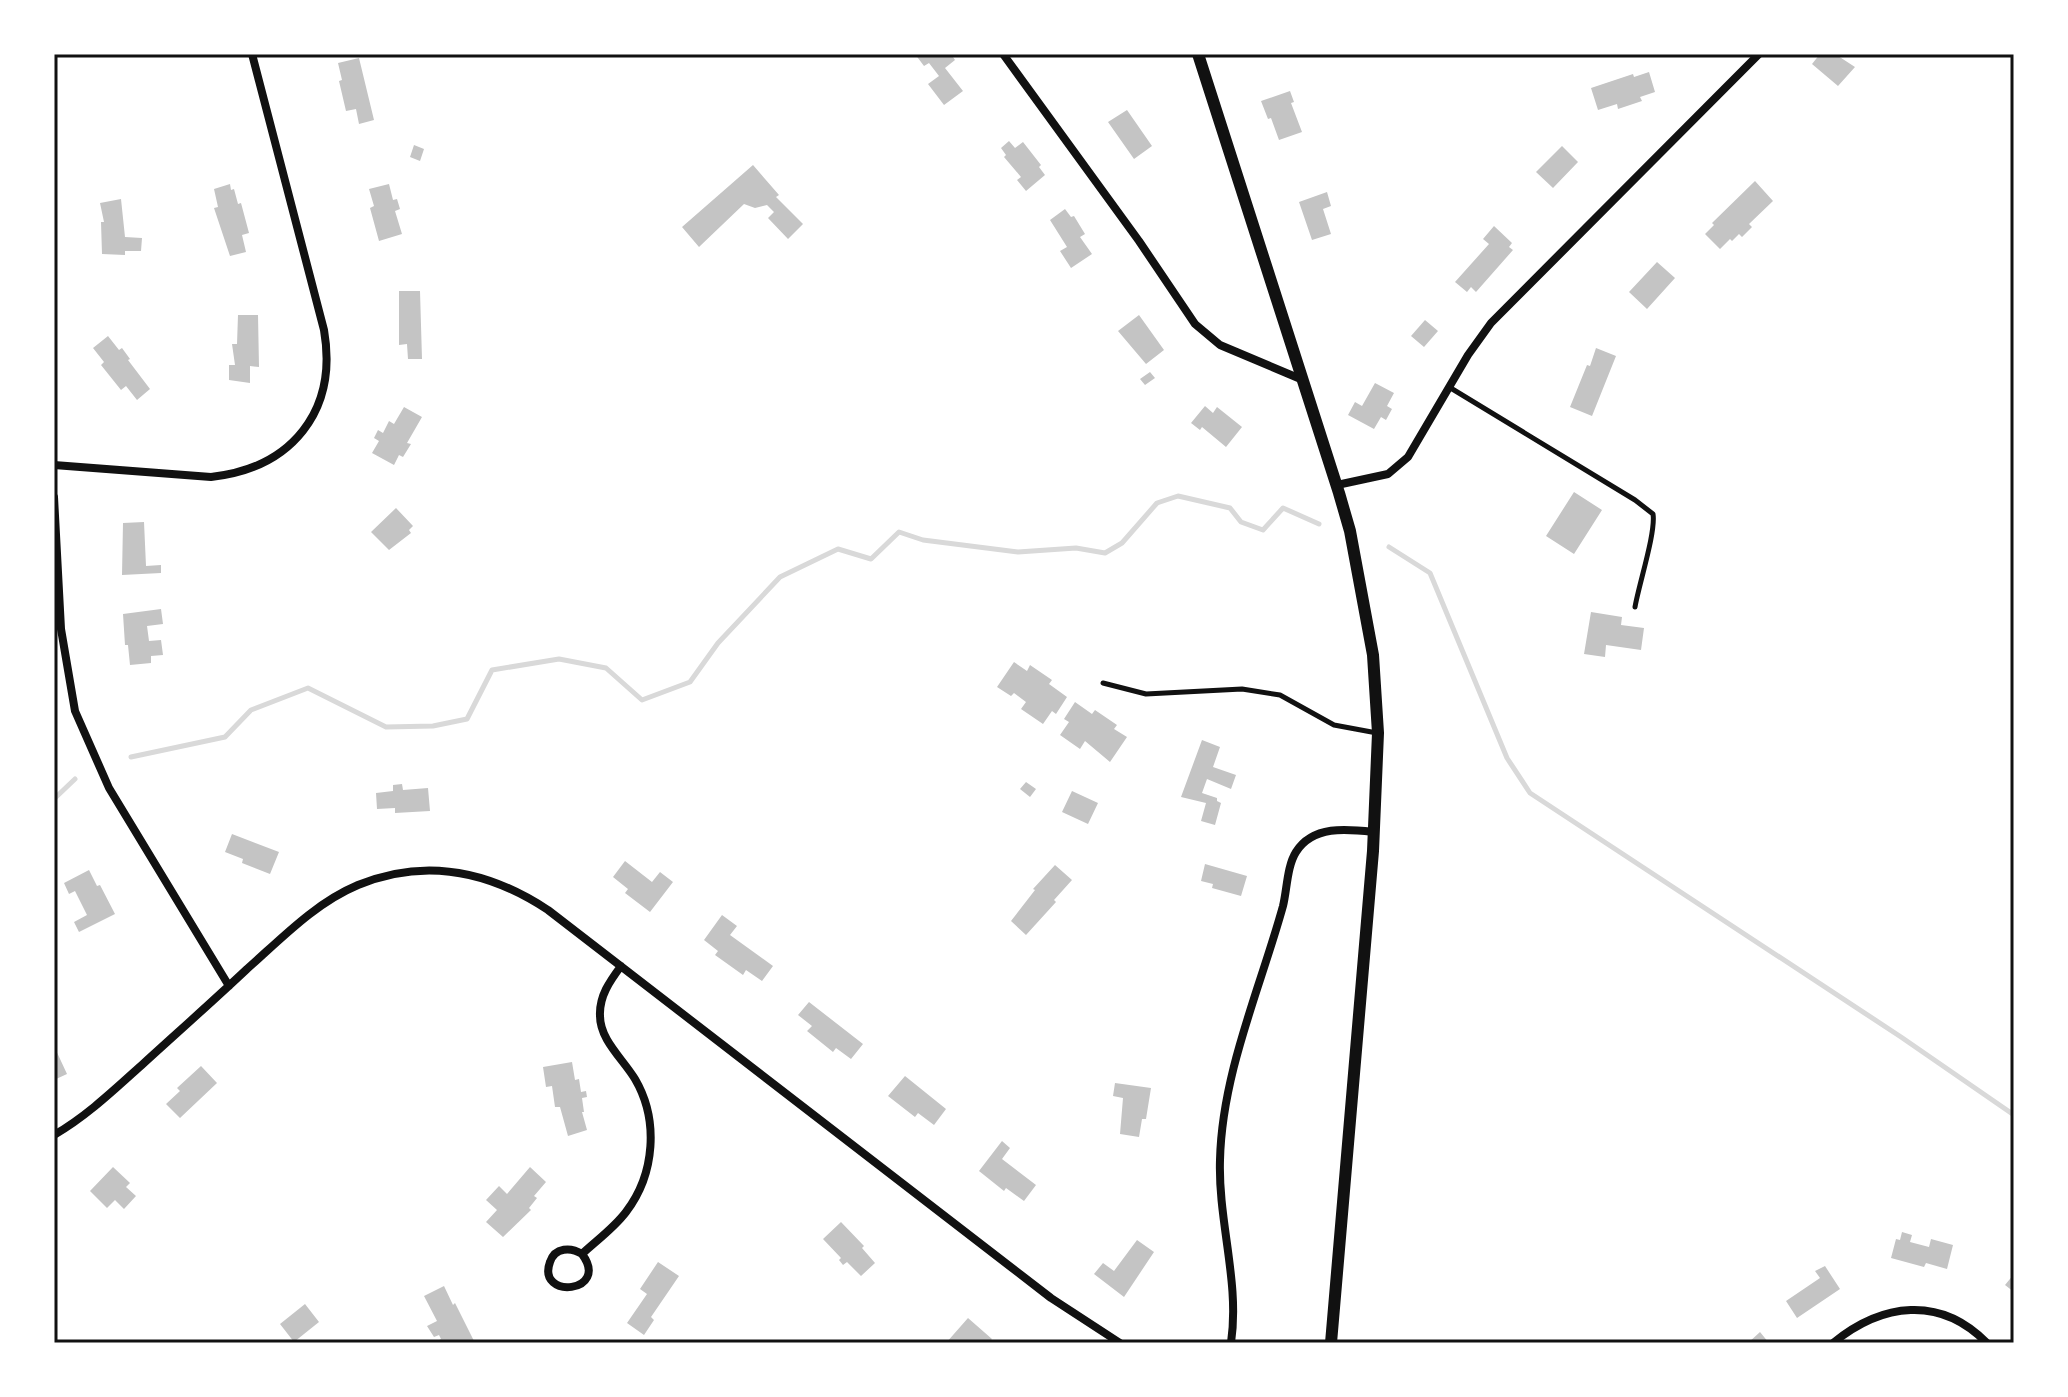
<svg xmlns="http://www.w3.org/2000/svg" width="2068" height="1397" font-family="'PT Sans',sans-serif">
	<rect width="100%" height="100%" fill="#fff"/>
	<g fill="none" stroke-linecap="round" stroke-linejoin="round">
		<path stroke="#d9d9d9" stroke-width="5" d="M1389 547 1430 573 1507 758 1530 793 1901 1037 2014 1115
			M131 757 225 737 251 710 308 688 386 727 433 726 467 719 492 670 559 659 606 668 642 700 690 682 718 643 780 577 838 549 871 559 899 532 923 540 1018 552 1076 548 1105 553 1122 543 1157 503 1178 496 1230 508 1241 522 1263 530 1283 508 1319 524
			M54 799 75 779"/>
	</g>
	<path fill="#c4c4c4" d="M915 54H951L955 60 945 68 963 91 944 105 928 84 939 76 929 63 924 66Z
		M1820 54H1835L1855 67 1838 86 1812 64Z
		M359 58 374 120 359 124 356 109 346 111 339 81 342 80 338 63Z
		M1649 72 1655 92 1640 97 1642 101 1618 109 1617 104 1598 110 1591 88 1633 74 1634 77Z
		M1290 91 1294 102 1291 103 1302 132 1279 140 1271 118 1268 119 1261 101Z
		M1127 110 1152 146 1134 159 1108 122Z
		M1009 141 1015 148 1023 142 1041 165 1039 167 1045 175 1026 191 1017 180 1021 177 1004 157 1006 155 1001 148Z
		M414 145 424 149 420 161 410 157Z
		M1562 146 1578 162 1553 188 1536 172Z
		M753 165 779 195 776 197 803 224 788 239 768 218 774 212 767 205 755 208 744 204 699 247 682 227Z
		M1755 181 1773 201 1749 224 1752 227 1742 237 1739 234 1732 241 1730 239 1720 249 1705 234 1714 225 1712 223Z
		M230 184 231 190 234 189 238 204 241 203 249 233 242 235 246 252 230 256 214 208 218 207 214 189Z
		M389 184 393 200 397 199 400 209 395 211 402 234 379 241 370 208 374 206 369 189Z
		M1327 192 1331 206 1323 209 1331 234 1312 240 1299 202Z
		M121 199 125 237 142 238 141 251H125V255L102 254 101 222H104L100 203Z
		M1065 209 1071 217 1074 216 1085 234 1080 237 1092 254 1071 268 1060 251 1067 247 1050 220Z
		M1494 226 1512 243 1509 247 1513 250 1476 292 1471 287 1467 292 1455 282 1489 244 1483 239Z
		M1657 262 1675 278 1647 309 1629 292Z
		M399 291H420L422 359H408L407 344 399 345Z
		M238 315H258L259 367 250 366V383L229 380V365H235L232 344H237Z
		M1139 315 1164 350 1146 364 1118 331Z
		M1425 320 1438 331 1424 347 1411 336Z
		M108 336 119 350 122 348 130 359 128 360 150 389 137 400 126 386 121 390 101 365 104 362 93 348Z
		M1596 348 1616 356 1592 416 1570 407 1587 365 1590 366Z
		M1150 372 1155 378 1145 385 1140 379Z
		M1375 383 1394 393 1387 406 1392 409 1386 420 1381 417 1374 429 1348 415 1355 402 1362 406Z
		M1205 406 1213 413 1217 407 1242 427 1226 447 1202 427 1200 430 1191 423Z
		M404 407 422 417 407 443 411 444 403 457 399 455 394 465 372 453 379 441 374 438 378 430 383 433 389 421 394 424Z
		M1574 492 1602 510 1574 554 1546 536Z
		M396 508 413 526 409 530 411 533 389 550 371 532Z
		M144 522 146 566 161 565V573L122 575 123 523Z
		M161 609 163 624 147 626 149 641 161 640 163 655 151 656V663L130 665 128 645H125L123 614Z
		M1591 612 1622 617 1621 625 1644 628 1641 650 1606 645 1605 657 1584 654Z
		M1014 662 1027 671 1030 665 1052 680 1049 684 1067 697 1056 714 1052 711 1043 724 1021 709 1026 702 1014 693 1011 696 997 687Z
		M1075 702 1092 714 1095 710 1117 725 1114 729 1127 737 1110 762 1085 741 1080 749 1060 735 1069 722 1064 719Z
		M1202 740 1220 747 1213 767 1236 775 1231 789 1207 779 1202 793 1217 798V801L1221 803 1215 825 1201 821 1206 803 1181 797Z
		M1026 782 1036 789 1030 797 1020 789Z
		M402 784 403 790 428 788 430 811 395 813V808L377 809 376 793 393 791V785Z
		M1072 791 1098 803 1088 824 1062 812Z
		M232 834 279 852 270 874 242 863 243 859 225 852Z
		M625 861 652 882 660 872 673 882 650 912 625 893 628 889 613 877Z
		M1205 864 1247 876 1241 896 1212 888 1213 884 1201 881Z
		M1055 865 1072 880 1054 900 1056 902 1026 935 1011 921 1035 890 1033 889Z
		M89 870 97 886 100 885 115 914 79 932 74 922 87 915 75 891 69 894 64 883Z
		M722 915 737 926 730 935 773 966 762 981 746 970 743 975 715 955 718 951 704 940Z
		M809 1002 863 1044 851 1059 836 1048 833 1052 807 1031 812 1026 798 1015Z
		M54 1046 67 1074 54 1080Z
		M572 1062 575 1080 579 1079 581 1092 586 1091 587 1097 582 1098 584 1112H582L587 1130 568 1136 560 1107H555L552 1086 546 1087 543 1067Z
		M201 1066 217 1083 180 1118 166 1104 180 1091 177 1088Z
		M905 1076 946 1109 934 1125 918 1113 915 1117 888 1096Z
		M1115 1083 1151 1088 1146 1119H1142L1139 1137 1120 1134 1123 1098 1113 1096Z
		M1002 1141 1010 1148 1002 1159 1036 1185 1024 1201 1006 1188 1004 1191 979 1171Z
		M113 1167 130 1183 126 1187 136 1196 124 1209 115 1200 107 1208 90 1191Z
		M530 1167 546 1182 534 1196 537 1198 529 1208 531 1210 503 1237 486 1222 497 1210 486 1200 499 1186 507 1194Z
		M841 1222 864 1246 862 1248 875 1263 861 1276 847 1262 843 1265 839 1260 841 1258 823 1239Z
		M1902 1232 1912 1235 1910 1242 1929 1247 1931 1239 1953 1245 1947 1269 1926 1263 1924 1267 1891 1258 1896 1239 1900 1240Z
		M1137 1240 1154 1252 1124 1297 1094 1274 1103 1263 1114 1271Z
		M658 1262 679 1276 651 1317 654 1320 644 1335 627 1323 647 1294 640 1289Z
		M1825 1266 1840 1289 1797 1318 1786 1301 1820 1278 1815 1271Z
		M2014 1274V1292L2005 1285Z
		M444 1286 453 1305 455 1303 475 1343H434L441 1339 439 1335 434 1337 427 1326 437 1321 424 1296Z
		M305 1304 319 1322 294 1342 280 1324Z
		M968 1318 992 1339 988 1343H946Z
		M1760 1332 1769 1343H1748Z"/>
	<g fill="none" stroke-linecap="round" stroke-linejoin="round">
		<path stroke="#111" stroke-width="5" d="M1449 387 1635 500 1653 514C1656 532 1639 584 1635 607
			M1103 683 1146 694 1242 689 1280 695 1334 725 1377 733"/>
		<path stroke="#111" stroke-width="8" d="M1003 54 1139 241 1195 324 1220 345 1303 380
			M54 465 211 477C292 468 338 411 324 330L252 54
			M1337 485 1388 474 1408 457 1468 355 1491 323 1759 54
			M54 497 61 629 75 711 109 788 229 986
			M54 1135C87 1116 115 1089 144 1063 178 1032 213 1001 247 969 281 939 315 903 358 885 426 857 489 871 548 910L1051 1298 1120 1343
			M582 1254C611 1293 536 1300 550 1262 555 1247 571 1247 582 1254 597 1240 614 1228 626 1212 655 1174 659 1120 635 1079 623 1059 600 1040 600 1016 599 996 610 981 621 966
			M1231 1343C1240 1282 1218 1222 1220 1160 1222 1073 1260 989 1283 906 1287 890 1287 866 1296 852 1313 825 1347 829 1374 832
			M1833 1343C1882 1303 1940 1295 1987 1343"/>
		<path stroke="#111" stroke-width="12" d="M1198 54 1339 493 1350 531 1373 655 1378 733 1373 851 1331 1343"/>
	</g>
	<rect width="2068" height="1397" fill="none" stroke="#ffffff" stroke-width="112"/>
	<rect x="56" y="56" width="1956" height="1285" fill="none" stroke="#111" stroke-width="3"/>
</svg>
